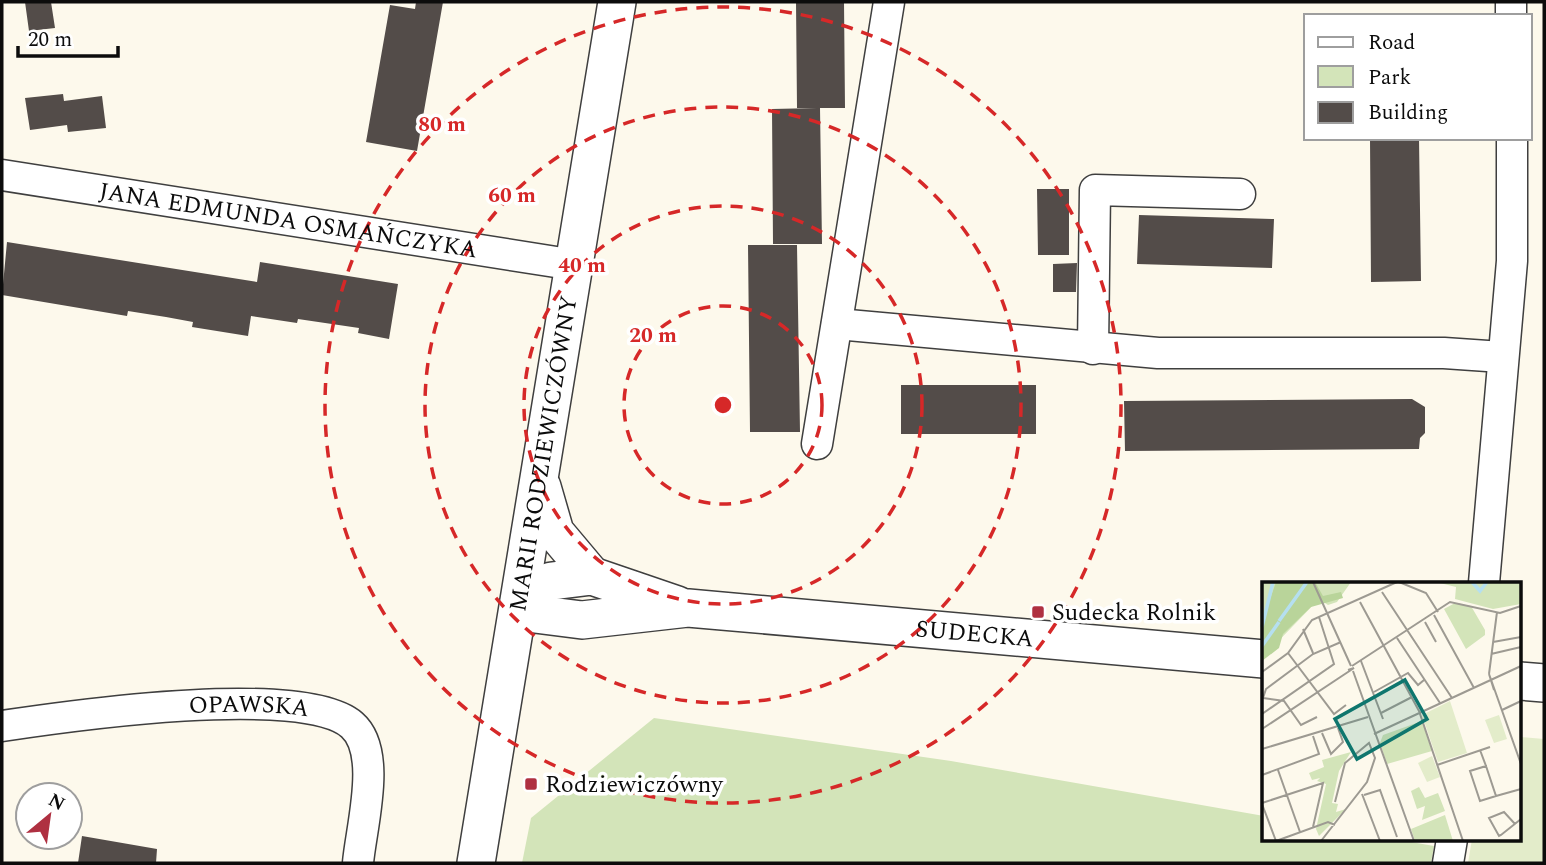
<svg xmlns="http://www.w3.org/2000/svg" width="1546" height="865" font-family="Spectral,serif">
	<rect width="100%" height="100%" fill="#fdf9ec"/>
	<path fill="#d3e4b9" d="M654 718 951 761 1264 816V839H1394L1434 846 1431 863H522L531 818Z"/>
	<path fill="#e3ecca" d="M1520 737 1544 739V863H1468L1472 839H1520Z"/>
	<path fill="#534c49" d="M25 2H51L55 28 29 31Z
		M416 2H443L417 151 366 142 390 5 415 9Z
		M796 2H844L845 108H820L822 244H773L772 109 817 108H797Z
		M63 94 64 101 102 96 106 128 68 132 67 125 30 130 25 98Z
		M1370 138H1419L1421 281 1371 282Z
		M1037 189H1069V255H1038Z
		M1139 215 1274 219 1272 268 1137 264Z
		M7 242 257 282 260 262 398 284 389 339 358 333 359 328 298 319 297 323 251 316 248 336 192 327 193 322 166 317 128 311 127 316 2 295Z
		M748 245H797L800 432H750Z
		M1077 263 1076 292H1053V264Z
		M901 385H1036V434H901Z
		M1412 399 1425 407V433L1420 438 1419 449 1125 451 1124 401Z
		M82 836 157 849 156 863H78Z"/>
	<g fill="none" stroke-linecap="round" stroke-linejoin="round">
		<defs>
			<g id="minor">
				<path d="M1511 2V16"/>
				<path id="s1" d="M2 175 575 265"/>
				<path d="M837 324 1158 353H1444L1502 357"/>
				<path d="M1093 349 1095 190 1240 194"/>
				<path d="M817 444 889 2"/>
				<path d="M1484 583 1512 261V138"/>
				<path id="s2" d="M2 726C69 716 303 682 352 725 383 752 361 827 358 863"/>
				<path d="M1448 863 1452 839"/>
			</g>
			<g id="tertiary">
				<path d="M542 487 555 532 592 576"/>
				<path d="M522 590 552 581 592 576 677 605"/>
				<path id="s3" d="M519 612 582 620 688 608 1264 659"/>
				<path d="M1520 681 1544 683"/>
				<path id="s4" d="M476 863 617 2"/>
			</g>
		</defs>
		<use href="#minor" stroke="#3f3f3f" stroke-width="33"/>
		<use href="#tertiary" stroke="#3f3f3f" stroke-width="40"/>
		<use href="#minor" stroke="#fff" stroke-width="30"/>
		<use href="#tertiary" stroke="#fff" stroke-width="37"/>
	</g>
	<g fill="none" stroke="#d62828" stroke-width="3.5" stroke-dasharray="12 9">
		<circle cx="723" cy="405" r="99"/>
		<circle cx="723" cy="405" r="199"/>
		<circle cx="723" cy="405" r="298"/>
		<circle cx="723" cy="405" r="398"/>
	</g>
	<g fill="#af3041" stroke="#fff" stroke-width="2.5">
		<rect x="1031" y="605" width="14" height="14" rx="3.5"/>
		<rect x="524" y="777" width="14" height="14" rx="3.5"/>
	</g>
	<g text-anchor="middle" stroke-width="7" stroke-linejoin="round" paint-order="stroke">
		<g font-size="24" fill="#0c0c0c" stroke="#fff">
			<text dy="8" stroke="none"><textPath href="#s1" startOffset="290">JANA EDMUNDA OSMAŃCZYKA</textPath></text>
			<text dy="8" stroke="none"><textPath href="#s4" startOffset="415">MARII RODZIEWICZÓWNY</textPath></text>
			<text dy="8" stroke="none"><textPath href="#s3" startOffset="458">SUDECKA</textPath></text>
			<text dy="8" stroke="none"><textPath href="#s2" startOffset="248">OPAWSKA</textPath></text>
		</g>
		<g font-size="24" fill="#0c0c0c" stroke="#fff" text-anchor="start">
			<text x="1052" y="620">Sudecka Rolnik</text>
			<text x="545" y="792">Rodziewiczówny</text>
		</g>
	</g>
	<g transform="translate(1262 582)">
		<rect width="259" height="259" fill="#fdf9ec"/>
		<path d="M0 0H89L75 20 66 23 57 17 0 76ZM174 0H259V22L231 27 193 17 194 5ZM193 21 209 24 223 48V53L204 67 182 27ZM160 139 170 169 125 182 118 161 121 153ZM89 170 77 189 70 221 76 222 74 230 84 227 57 254 54 247 64 202 55 199 58 196 50 198 47 191 62 185 60 178ZM157 205 163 216 176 211 183 229 160 238 163 224 155 227 149 209ZM183 233 191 259H153L149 247Z" fill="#d3e4b9"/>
		<path d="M14 0H53L61 14 79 10 81 16 49 25 21 52 17 66 0 79V41Z" fill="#b9d49a"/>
		<path d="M188 119 205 171 176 180 160 133ZM237 133 245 157 232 161 223 138ZM170 174 178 195 165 200 156 181Z" fill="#e3ecca"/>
		<path fill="none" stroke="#b5dff0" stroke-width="3.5" d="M210 0 218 9 225 0M17 39 45 0M0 45 11 0M0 64 17 40"/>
		<path fill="none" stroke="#9d9a92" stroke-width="2" d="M51 0 89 84M137 0 164 11 176 30M120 10 190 116M98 20 157 129 201 259M172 33 212 106M163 40 174 60M41 47 51 71M135 56 178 121M231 60 259 55M26 71 72 132 84 123M229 72 259 65M99 79 121 137M90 84 188 20 238 31 259 24M91 89 152 259M0 90 26 71 50 38 135 0M227 92 235 30M232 108 227 92 259 182M112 110 146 91 156 103 162 98M1 116 4 107 51 72 79 60M1 116 22 119 39 143 55 135M240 128 259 119M119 131 150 115M0 132 72 82 57 35M0 147 92 86 86 88M60 151 69 172 81 160 76 146M112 152 259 84M0 167 106 135M218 168 224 184 208 189 218 219 234 214M175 183 228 165M224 184 234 214 259 207M16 188 38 250M0 193 57 172 51 154M100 212 118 259M102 213 118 208 135 255M0 221 61 201 51 245M0 222 14 259M253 242 242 230 227 236 237 254 239 253 259 237M14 259 66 240 73 243M59 259 105 200 113 176 107 161 83 181 73 220"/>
		<path fill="#0f766e" fill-opacity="0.15" stroke="#0f766e" stroke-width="3.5" d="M143 98 165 137 95 177 73 137Z"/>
		<rect width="259" height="259" fill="none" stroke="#0c0c0c" stroke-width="3.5"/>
	</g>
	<circle cx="723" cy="405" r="10" fill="#d62828" stroke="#fff" stroke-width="3.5"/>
	<g font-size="21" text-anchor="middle" font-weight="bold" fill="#d62828" stroke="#fff" stroke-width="7" stroke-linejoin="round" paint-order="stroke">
		<text x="442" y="131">80 m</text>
		<text x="512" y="202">60 m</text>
		<text x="582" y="272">40 m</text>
		<text x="653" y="342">20 m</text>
	</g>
	<rect width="1546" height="865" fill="none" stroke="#0c0c0c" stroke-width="7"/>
	<rect x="1304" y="14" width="228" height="126" fill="#ffffff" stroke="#9e9e9e" stroke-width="2"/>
	<rect x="1318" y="37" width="35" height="10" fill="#ffffff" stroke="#9e9e9e" stroke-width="2"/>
	<text x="1368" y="49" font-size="21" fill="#0c0c0c">Road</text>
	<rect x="1318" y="66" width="35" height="21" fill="#d3e4b9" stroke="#9e9e9e" stroke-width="2"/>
	<text x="1368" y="84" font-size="21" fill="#0c0c0c">Park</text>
	<rect x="1318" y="102" width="35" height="21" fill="#534c49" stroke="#9e9e9e" stroke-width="2"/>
	<text x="1368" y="119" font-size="21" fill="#0c0c0c">Building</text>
	<g transform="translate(49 816) rotate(29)"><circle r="33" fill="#ffffff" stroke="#9e9e9e" stroke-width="2"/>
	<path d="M0-5L12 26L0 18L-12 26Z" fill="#af3041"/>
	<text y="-10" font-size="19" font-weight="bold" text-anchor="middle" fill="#0c0c0c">N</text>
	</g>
	<path d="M18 46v10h100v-10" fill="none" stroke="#0c0c0c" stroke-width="3.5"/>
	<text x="28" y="46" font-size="21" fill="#0c0c0c" stroke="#ffffff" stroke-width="5" paint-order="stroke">20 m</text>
</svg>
